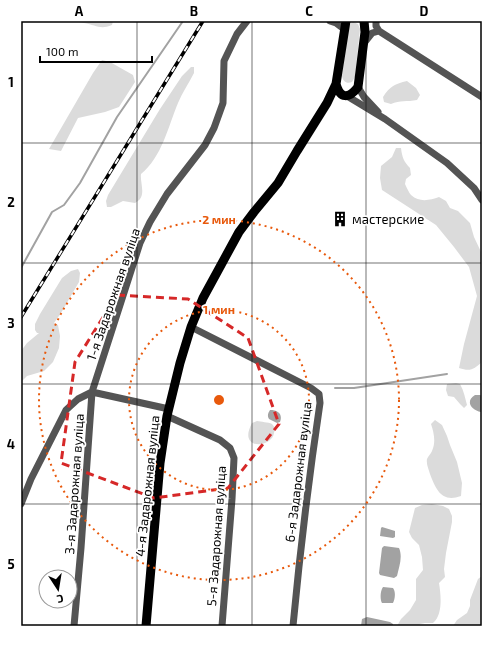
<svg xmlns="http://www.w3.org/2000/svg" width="503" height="647" font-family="'Exo 2',sans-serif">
	<rect width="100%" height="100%" fill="#fff"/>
	<path fill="#dbdbdb" d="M61 21H113L112 25C100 30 96 25 84 23 77 21 69 22 61 21Z
		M353 22 358 24 360 29 355 77 352 82C347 84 343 82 342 76L348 28 351 23Z
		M102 60 110 62 133 75 135 82 119 107 105 112 78 118 61 151 49 149 93 73Z
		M191 67H194V73C189 83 182 93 178 103 168 127 162 157 141 174 140 181 145 193 140 199 139 200 137 202 135 203L123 201 111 207H107L106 201 108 195 160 109 182 76Z
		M407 81 416 88 420 95 417 100C407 102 400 100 391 104L384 102 383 97C390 86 395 84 407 81Z
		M396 148H401C402 157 404 162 410 168L411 175 406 179 405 184C407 188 409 193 411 195 420 203 430 200 439 197L446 201 450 208 458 211 470 223 474 237 482 254V296L481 304V327L482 362C474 369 471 372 459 368L464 344 477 296 469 267 454 247 436 225 382 190 380 178 381 166 392 157Z
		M78 269 80 273 79 282 61 313 54 323 58 325 60 336 59 348 53 362 44 371 27 376 21 382V351L27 343 39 333H37L35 330V324L40 314 62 278 71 271Z
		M456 383 460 384C464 391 465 398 467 405L464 408 460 404 454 397 448 396 446 390 447 384Z
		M435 420 442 425 447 436 450 445 457 462 462 483 461 496C442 503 436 490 430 474 429 470 426 464 427 459 428 456 431 454 432 451 436 442 434 433 431 424Z
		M257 421C261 422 268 422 272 424 275 427 275 430 274 433 272 448 237 451 252 423Z
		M432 504 443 506 449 509 452 516V522L446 553 444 569 445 577 439 583C441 595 443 615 433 623H425L420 624 419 626H397L401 619 410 610 416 600V579L423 570 422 557 419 545 412 538 409 532 415 508 422 505Z
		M482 576V626H453L457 620 467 613 470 606V600L478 579Z"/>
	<path fill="#a2a2a2" d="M475 395H480L482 396V411L481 412C471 410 465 401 475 395Z
		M270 410C278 410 283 414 280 422L277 423 269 419C267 416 268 413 270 410Z
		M382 527 395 531V537L393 538 380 536 381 528Z
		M384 546 399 548C403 557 399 567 397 576L394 578 380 575 379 573 382 548Z
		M383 587 393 588C396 592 395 599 393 603H382C380 600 380 591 383 587Z
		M367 617 390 622 393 624V626H361L362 619Z"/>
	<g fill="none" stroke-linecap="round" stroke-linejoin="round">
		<path stroke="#a2a2a2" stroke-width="2" d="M21 268 52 212 64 205 80 183 117 117 183 21
			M335 388H354L447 374"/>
		<path stroke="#545454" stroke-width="7" d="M330 21 336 23 344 29
			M376 21V26L379 31 482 97
			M364 43 372 33 379 31
			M358 87 364 97 378 112
			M347 96 385 119 447 163 474 188 482 200
			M191 327 311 388 319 394 320 403C309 477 300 551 293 626
			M167 416 220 440 230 448 234 458 232 499 222 626
			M21 504 31 479 66 410 78 399 92 392 140 243 150 222 167 194 205 145 214 128 223 103 224 61 237 34 247 21
			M74 626 81 548 92 392 169 409"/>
		<path stroke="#000" stroke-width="9" d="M346 21 336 84C340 99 349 99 358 87L365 32 364 21
			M146 626 160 463 167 416 180 363 191 327 203 298 239 232 254 212 278 183 297 151 327 103 336 84"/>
		<defs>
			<path id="rail" d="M21 317 203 21"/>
		</defs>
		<use href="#rail" stroke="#000" stroke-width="3.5"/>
		<use href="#rail" stroke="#fff" stroke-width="2" stroke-dasharray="6" stroke-linecap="butt"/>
	</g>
	<path fill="none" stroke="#d62828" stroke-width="3" stroke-dasharray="8 5" stroke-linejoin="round" d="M117 295 188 299 248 338 279 424 228 488 154 498 61 463 75 362Z"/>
	<path fill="none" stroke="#000" stroke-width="1" stroke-opacity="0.55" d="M137 21V626M252 21V626M366 21V626M21 143H482M21 263H482M21 384H482M21 504H482"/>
	<g fill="none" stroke="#e8590c" stroke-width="2" stroke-dasharray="2 4">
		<circle cx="219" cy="400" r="90"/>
		<circle cx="219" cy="400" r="180"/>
	</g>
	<defs>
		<symbol id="building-bare" viewBox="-9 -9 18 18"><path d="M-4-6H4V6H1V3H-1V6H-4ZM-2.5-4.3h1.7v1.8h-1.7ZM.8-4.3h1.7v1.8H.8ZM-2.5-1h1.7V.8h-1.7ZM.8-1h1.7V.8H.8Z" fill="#000" stroke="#fff" stroke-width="2.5" paint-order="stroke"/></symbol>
	</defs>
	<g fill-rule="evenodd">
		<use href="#building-bare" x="329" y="208" width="22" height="22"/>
	</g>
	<g text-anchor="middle" stroke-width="3.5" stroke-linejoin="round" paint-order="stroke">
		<g font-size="13" fill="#000" stroke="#fff" text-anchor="start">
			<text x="352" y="224">мастерские</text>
		</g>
		<g font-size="13" fill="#000" stroke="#fff">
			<text transform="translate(113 294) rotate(-71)" y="5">1-я Задарожная вуліца</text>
			<text transform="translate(298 472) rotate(-83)" y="5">6-я Задарожная вуліца</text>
			<text transform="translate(74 484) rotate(-86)" y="5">3-я Задарожная вуліца</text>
			<text transform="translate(147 486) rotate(-84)" y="5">4-я Задарожная вуліца</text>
			<text transform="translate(216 536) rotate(-86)" y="5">5-я Задарожная вуліца</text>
		</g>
	</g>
	<circle cx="219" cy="400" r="6" fill="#e8590c" stroke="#fff" stroke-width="2"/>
	<g font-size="12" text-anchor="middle" font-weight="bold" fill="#e8590c" stroke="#fff" stroke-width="3.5" stroke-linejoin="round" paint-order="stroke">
		<text x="219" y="224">2 мин</text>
		<text x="219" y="314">1 мин</text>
	</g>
	<rect width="503" height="647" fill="none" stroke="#ffffff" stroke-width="44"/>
	<g transform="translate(58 589) rotate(168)"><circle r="19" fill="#ffffff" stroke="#999999"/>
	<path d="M0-3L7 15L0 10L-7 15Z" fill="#000000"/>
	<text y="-6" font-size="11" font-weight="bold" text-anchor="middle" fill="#000000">С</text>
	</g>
	<path d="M40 56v6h112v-6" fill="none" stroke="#000000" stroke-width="2"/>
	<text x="46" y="56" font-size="12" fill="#000000" stroke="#ffffff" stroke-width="3" paint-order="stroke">100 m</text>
	<rect x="22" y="22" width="459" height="603" fill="none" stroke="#000" stroke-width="1.5"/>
	<g font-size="13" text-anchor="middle" font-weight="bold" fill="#000">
		<text x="79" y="16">A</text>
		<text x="194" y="16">B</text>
		<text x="309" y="16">C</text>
		<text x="424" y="16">D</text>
		<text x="11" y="87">1</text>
		<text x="11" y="207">2</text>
		<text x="11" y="328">3</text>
		<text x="11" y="449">4</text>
		<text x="11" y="569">5</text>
	</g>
</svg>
